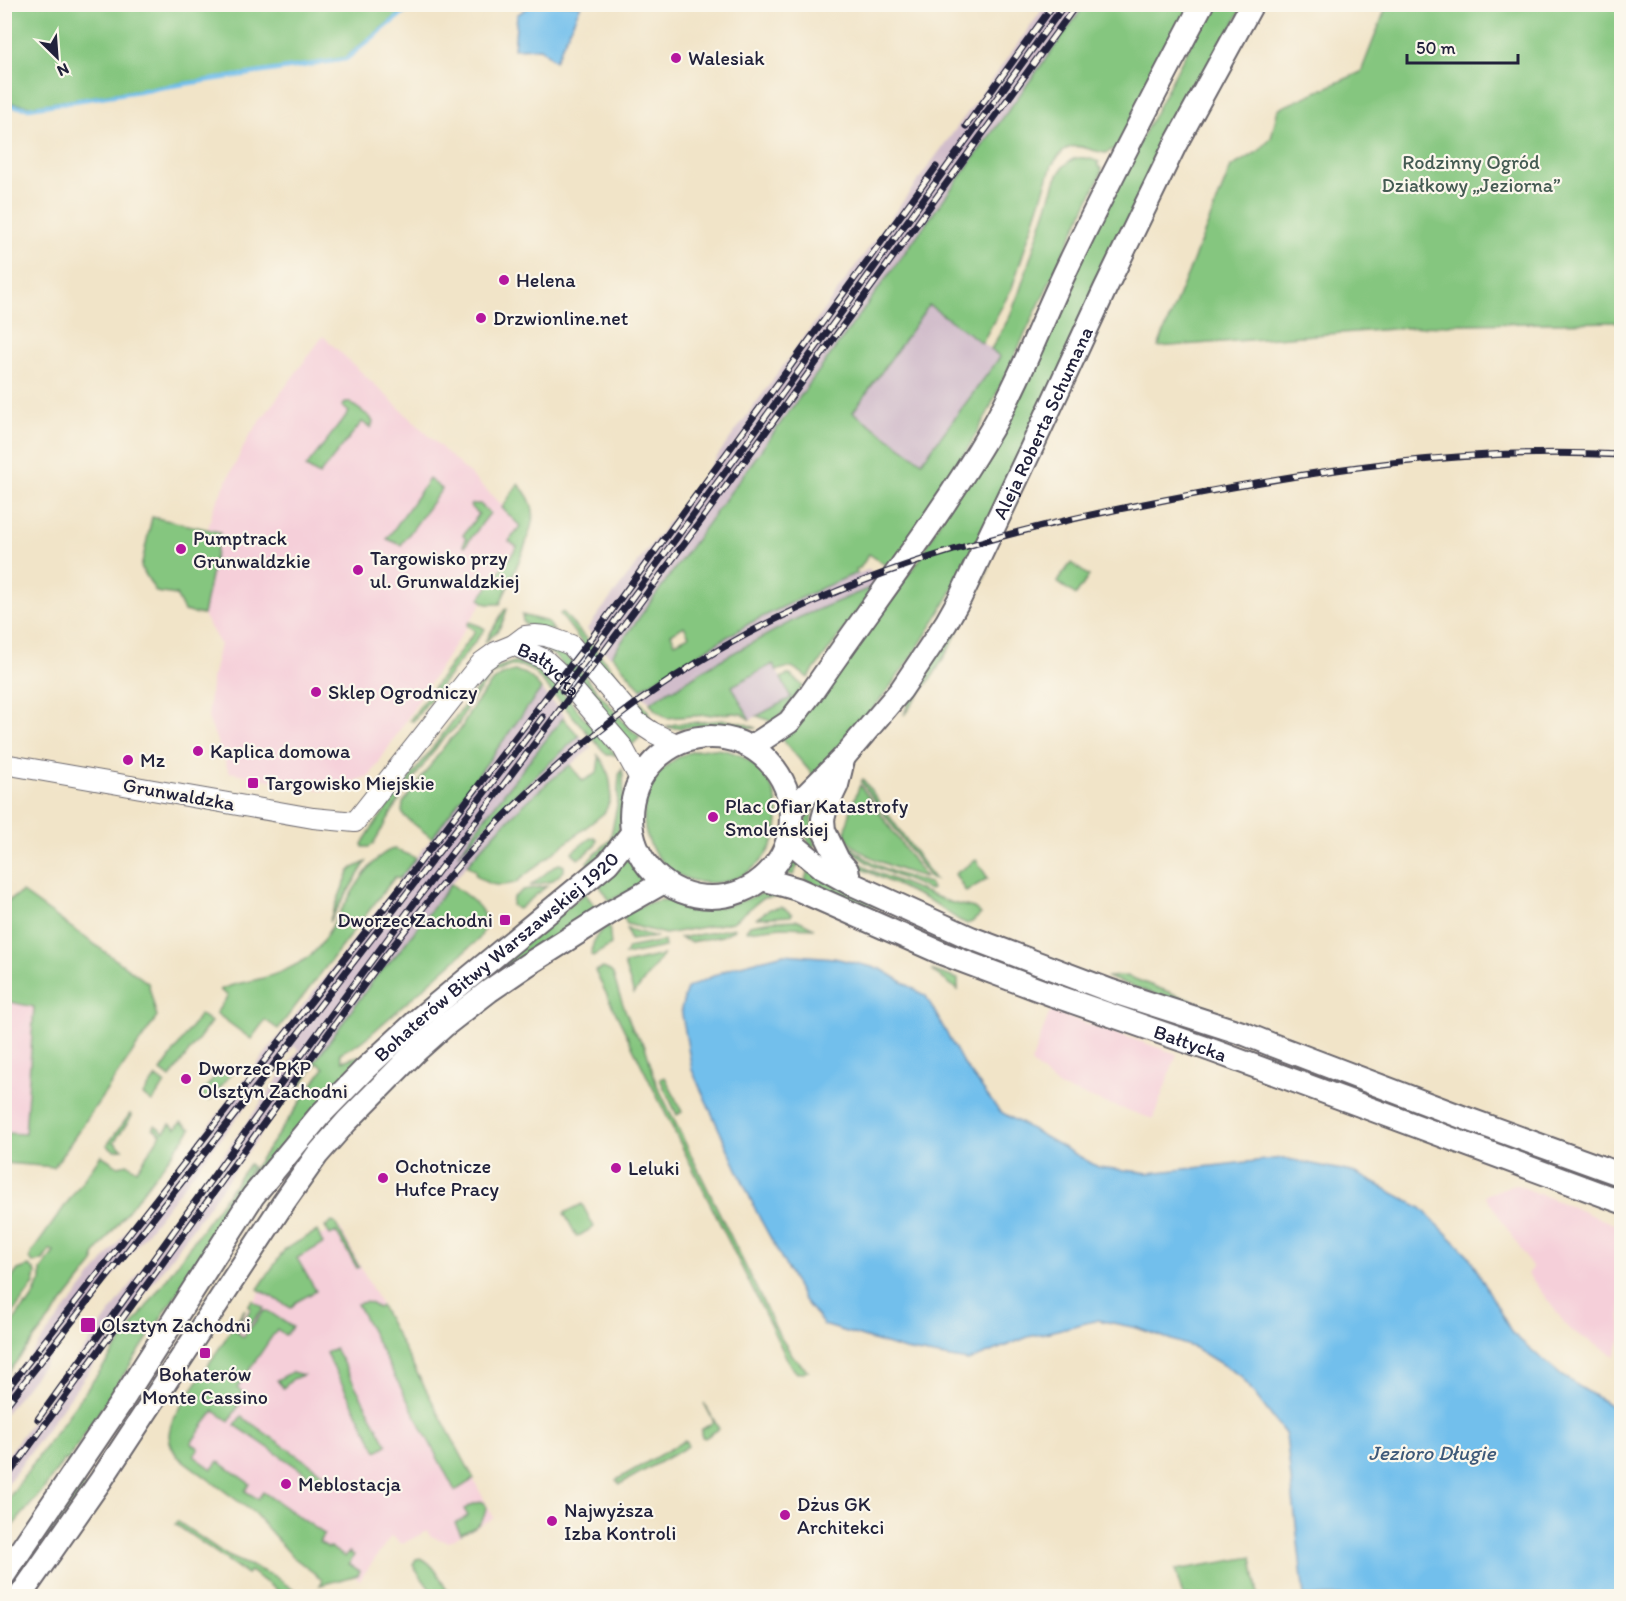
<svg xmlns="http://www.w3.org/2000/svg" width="1626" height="1601" font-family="Itim,sans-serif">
	<rect width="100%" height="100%" fill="#fbf7ec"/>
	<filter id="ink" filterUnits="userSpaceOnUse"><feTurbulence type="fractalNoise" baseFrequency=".0167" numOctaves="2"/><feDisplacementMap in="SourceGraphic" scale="12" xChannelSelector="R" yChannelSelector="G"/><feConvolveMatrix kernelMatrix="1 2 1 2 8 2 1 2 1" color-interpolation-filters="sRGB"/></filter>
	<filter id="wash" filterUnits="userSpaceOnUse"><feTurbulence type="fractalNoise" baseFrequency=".008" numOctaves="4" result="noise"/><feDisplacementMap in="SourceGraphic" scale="24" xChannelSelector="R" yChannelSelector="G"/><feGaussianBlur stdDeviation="1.35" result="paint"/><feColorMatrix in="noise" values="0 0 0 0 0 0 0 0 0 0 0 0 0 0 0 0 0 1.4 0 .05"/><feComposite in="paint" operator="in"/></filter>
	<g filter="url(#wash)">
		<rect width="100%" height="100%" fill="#f1e4c8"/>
		<path fill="#f5cfd9" d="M323 336 529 530 370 776 325 791 229 772 208 718 211 683 220 644 203 615 220 532 208 529 213 509 249 436Z
			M4 1001 34 1006 25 1134 5 1133Z
			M1050 1011 1177 1054 1153 1119 1059 1087 1031 1063Z
			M1515 1184 1621 1227V1338L1615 1356 1569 1329 1528 1274 1533 1268 1485 1195Z
			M340 1228 494 1518 448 1542 430 1536 427 1531 402 1544 391 1536 360 1580 188 1457 180 1413 289 1248Z"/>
		<path fill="#d1bdcb" d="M1046 5H1085L610 657 587 629 681 506Z
			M929 305 1001 356 922 463 853 412Z
			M870 569 875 586 798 618 757 639 672 690 671 689 650 703 639 690 750 623 824 587Z
			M773 664 792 698 750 720 732 686Z
			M541 689 565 716 484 819 463 850 514 796 580 735 592 748 544 785 478 852 450 885 398 953 374 979 321 1054 297 1084 5 1487V1459L299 1050 294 1046 275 1069 5 1414V1387L400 881 399 879 432 838Z"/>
		<path fill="#85c67f" stroke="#54745d" stroke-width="1.5" fill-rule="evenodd" d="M4 5 5 4 410 5 344 58 31 106 5 102Z
			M1085 5H1193L1116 148 1106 153C1079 149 1072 135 1052 165L1012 288 982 343 929 305 853 412 922 462 1000 357 991 349 1009 318 1019 293 1056 179C1066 158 1077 153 1099 162L1097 164 1102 170 1101 174 987 414 958 466 890 568 869 554 860 568 856 569 857 573 824 587 750 623 641 689 612 655ZM684 626 689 636 675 643 671 634Z
			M1211 5H1243L966 566C944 605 922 644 895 680 871 714 841 744 813 775L780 737 920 559 1115 190Z
			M1387 5H1621V322L1459 324 1158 347 1231 167 1259 151 1271 138 1278 109 1361 72Z
			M346 402H349L370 417 373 422 371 428 362 422 319 475 306 467 349 412 342 406Z
			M429 479 442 489 401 545 387 539Z
			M518 484C526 492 532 500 533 512 534 533 509 583 500 604 492 604 484 606 480 598L517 547 509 541 520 526 502 508Z
			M473 504H480L490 513 465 546 463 545 466 539 463 535 479 514 470 506Z
			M152 517 220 532 203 615 184 611 176 595 156 592 141 567Z
			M1071 563 1089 576 1076 595 1057 582Z
			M990 567 950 647 934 674 904 715 911 694 969 602 971 603Z
			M877 585 808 678C796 669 793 664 777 671L773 664 732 686 750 720 742 714 734 713 667 718 655 710 650 703 671 689 673 690 715 663 798 618Z
			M505 609H507C502 626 499 632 485 642Z
			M563 612 648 711 651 721 644 716 603 670 560 614Z
			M522 615 548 622 554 631 526 625 523 621Z
			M469 622 480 626 485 629 413 721 410 720 475 631 467 625Z
			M534 643 549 646 563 653 575 665 627 726 640 737 632 745 554 655Z
			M514 662 532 665 546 673 616 755H607L534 672 521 666H510L495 673 490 677 467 707 458 725 441 741 402 795 373 844 369 847H363L362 844 372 828 486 677 499 667Z
			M514 671C528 672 533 679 541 689L432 838 405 817 402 812 403 803 446 744 461 729 470 711 491 683 502 675Z
			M787 675H790L803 686 786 710 773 722 757 716 791 698 781 678Z
			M563 718 579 736 514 796 458 855 484 819Z
			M725 720 742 723 756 728C739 730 725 725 708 726 693 726 680 730 665 727L675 724Z
			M644 816a67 67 0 1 1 134 0a67 67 0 1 1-134 0Z
			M597 754C611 770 616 795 604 813L515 883C499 887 487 886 475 874L476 871 467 865C498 828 532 794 570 765L583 781 597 773 599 758Z
			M622 769C625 785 623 831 613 843 606 851 597 858 589 866L587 862 610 840 617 806 619 775Z
			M863 779 935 880 931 879 861 782Z
			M860 785 925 877C908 873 849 854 846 834 845 825 856 794 860 785Z
			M817 799C809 813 810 828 815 844L811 849C802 829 802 815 817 799Z
			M594 837 597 840 594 847 578 859 572 852 589 839Z
			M845 845H849C872 866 898 875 929 883L932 889 930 890 873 866 862 859Z
			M841 847 868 869 949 902 974 908 981 914 972 922 967 924 959 920 932 902 856 866Z
			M395 849 416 858 399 879 395 877 278 1029 265 1020 251 1039 216 1013 228 996 220 990C230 984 243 983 255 980 274 976 304 964 317 949 335 927 368 851 395 849Z
			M627 855 633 868 645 883 610 901 598 883Z
			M793 856 799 863 793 875 783 873Z
			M976 860 988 878 966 892 955 874Z
			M366 862 329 922 349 872 353 868Z
			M560 864 564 866V871L552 881 530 886 556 865Z
			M808 870 885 909 864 904 805 880Z
			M451 884C470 899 497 911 479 939L363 1041 340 1053 342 1061 358 1056 362 1057 218 1231 67 1461 64 1460 43 1490 10 1529 5 1538V1503L249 1164 252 1167 217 1220 286 1123 324 1068 317 1063 300 1086 298 1085 374 979 398 953Z
			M547 886 520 908 517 909 512 905 513 898 523 890Z
			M22 892 148 983 157 1017 54 1167 5 1163V1133L25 1134 34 1007 5 1001V903Z
			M768 892 785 896 763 898 733 922 665 934 627 924 623 916C636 908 651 899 667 900 674 900 682 904 690 906 699 908 709 908 718 907 736 905 751 896 768 892Z
			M585 893 597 909 471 992 468 989Z
			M782 907 792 914 791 916 757 918 770 909Z
			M798 920 814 928 781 927 748 931 746 930 750 925 773 921Z
			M609 924 611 945 593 956 591 955C593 938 596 935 609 924Z
			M735 928 734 930 722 936 691 942 680 938Z
			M627 929 657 937 630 940Z
			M664 941 665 947 625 955 628 948Z
			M663 955 634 994 624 964Z
			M603 968 610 971 613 974 619 994 633 1030 645 1046 656 1083 779 1335 794 1358 808 1371 797 1373 790 1365 595 971Z
			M931 970 958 979V990Z
			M1127 976 1208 1007 1219 1017 1106 977Z
			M200 1014 211 1022 170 1078 161 1071Z
			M223 1066 232 1073 209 1101 201 1094Z
			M156 1077 165 1084 152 1102 143 1095Z
			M665 1077 682 1112 677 1115 660 1079Z
			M130 1114 132 1116 114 1142 123 1149 114 1150 107 1145Z
			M181 1122 191 1129 94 1255V1263L5 1376V1333L25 1305 27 1306 36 1293 35 1291 41 1281V1270L54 1252 50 1250 43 1260 33 1263 29 1259 32 1252 101 1155 118 1166 128 1164 137 1170 161 1134 153 1128 155 1125 164 1132 170 1124 176 1128Z
			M582 1204 594 1227 577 1237 564 1213Z
			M332 1222 335 1223 359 1267 357 1268 336 1232 330 1235 325 1227Z
			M317 1231 323 1244 297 1258 316 1291 296 1302 291 1308 258 1289 285 1249Z
			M29 1266 35 1271 36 1274 34 1284 5 1324V1287L18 1270Z
			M252 1300 264 1308 244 1331 240 1329 251 1308 248 1306Z
			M365 1302 370 1303 378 1308 381 1306 474 1479 455 1491 357 1304Z
			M245 1309 236 1331 243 1337 264 1311H268L292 1327 287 1334 285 1335 277 1329 237 1388 245 1394V1396L229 1421 214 1411 191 1443 199 1448 194 1456 212 1469 218 1461 250 1484 245 1491 258 1499 263 1492 324 1534 319 1542 329 1548 330 1547 345 1557 349 1552 354 1555 349 1564 360 1571 358 1575 320 1585 322 1582V1579L293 1557 254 1513 177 1456C167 1441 167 1433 174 1417Z
			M335 1348 387 1445 377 1451 326 1353Z
			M292 1372 303 1375 293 1379 283 1388 277 1380Z
			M704 1403 719 1429 705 1438 702 1437 701 1434V1430L714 1422Z
			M241 1416 328 1477 323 1485 235 1425Z
			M684 1441 686 1442 688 1446 687 1447 620 1484 616 1480Z
			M77 1481 85 1486 9 1596H5L4 1592Z
			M483 1502 486 1506C485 1525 475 1527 461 1534L455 1523 468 1516 464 1509 475 1503Z
			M177 1521 228 1556 274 1576 302 1596H285L250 1571 247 1574 175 1524Z
			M1252 1557 1258 1596H1183L1175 1570Z
			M421 1558C435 1565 441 1579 448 1593V1596H435L415 1569 413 1564 416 1559Z"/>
		<path fill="#72bfec" stroke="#4a7094" stroke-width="1.5" d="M533 4 581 5 555 61 540 48 514 49 517 15Z
			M784 954 834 958 881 969 926 996 963 1063 999 1111 1098 1167 1149 1173 1283 1158 1356 1173 1421 1208 1469 1256 1512 1333 1562 1376 1621 1412V1596H1304L1286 1435 1241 1376 1195 1348 1137 1328 1098 1320 1028 1337 968 1361 905 1350 824 1325 804 1300 757 1213 692 1070 681 1009 687 988 733 967Z"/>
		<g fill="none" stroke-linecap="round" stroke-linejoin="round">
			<path stroke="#72bfec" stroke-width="4.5" d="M4 105 29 108 346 59 414 4"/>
		</g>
	</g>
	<g filter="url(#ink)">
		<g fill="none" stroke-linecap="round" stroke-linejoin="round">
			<defs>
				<g id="tertiary">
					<path id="s1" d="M513 645 544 659 560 674 622 746 640 779"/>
					<path d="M4 764 313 818 355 822 471 675 482 662 496 652 513 645 525 636 535 635 546 636 571 645 637 722 652 732 676 744"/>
				</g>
				<g id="secondary">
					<circle cx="711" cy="817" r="80"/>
					<path d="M751 747 789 722 810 695C870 607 937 522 991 430 1021 378 1042 320 1068 266 1110 178 1156 91 1202 4"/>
					<path d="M843 760 837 785 826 808 823 819 824 831 838 860 847 870 850 883"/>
					<path id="s2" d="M791 810 844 757 901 690 946 623 960 598 1031 449 1105 289 1175 145 1252 4"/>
					<path d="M788 840 821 867 850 883 971 938 1111 991 1245 1034 1270 1044 1462 1117 1622 1175"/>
					<path id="s3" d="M762 879 797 889 944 954 1053 995 1211 1050 1622 1202"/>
					<path id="s4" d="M4 1575 120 1404 253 1196 320 1115 365 1069 420 1018 608 863 632 833"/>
					<path d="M20 1596 101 1480 284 1202 317 1155 347 1121 415 1052 444 1026 489 991 527 965 611 912 664 882"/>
				</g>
			</defs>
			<use href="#tertiary" stroke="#6a666c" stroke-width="22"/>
			<use href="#secondary" stroke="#6a666c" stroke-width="26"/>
			<use href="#tertiary" stroke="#fff" stroke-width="20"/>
			<use href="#secondary" stroke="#fff" stroke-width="22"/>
			<defs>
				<path id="rail" d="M966 126 1054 4
					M563 691 748 441 1065 4
					M4 1393 407 879 593 636 936 167
					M4 1408 273 1066 543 717
					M38 1419 286 1076 415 902 605 650 703 518 1077 4
					M4 1481C93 1359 181 1238 269 1116 335 1025 399 931 474 848 545 770 629 702 720 649 854 571 1003 531 1154 502 1309 471 1463 446 1622 455"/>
			</defs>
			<use href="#rail" stroke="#22223b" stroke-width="7"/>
			<use href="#rail" stroke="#fbf7ec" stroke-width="4.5" stroke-dasharray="14" stroke-linecap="butt"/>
		</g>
	</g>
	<g fill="#b5179e" stroke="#fbf7ec" stroke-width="2">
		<circle cx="676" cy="58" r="6"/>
		<circle cx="504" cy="280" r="6"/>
		<circle cx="481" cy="318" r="6"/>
		<circle cx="181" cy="549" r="6"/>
		<circle cx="358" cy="570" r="6"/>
		<circle cx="316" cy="692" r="6"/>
		<circle cx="198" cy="751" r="6"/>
		<circle cx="128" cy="760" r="6"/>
		<rect x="247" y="777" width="12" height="12" rx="3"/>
		<circle cx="713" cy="817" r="6"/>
		<rect x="499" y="914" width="12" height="12" rx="3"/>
		<circle cx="186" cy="1079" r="6"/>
		<circle cx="616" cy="1168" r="6"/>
		<circle cx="383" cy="1178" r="6"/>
		<rect x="80" y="1317" width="16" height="16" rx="3"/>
		<rect x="199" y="1347" width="12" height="12" rx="3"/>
		<circle cx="286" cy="1484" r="6"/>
		<circle cx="785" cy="1515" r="6"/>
		<circle cx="552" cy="1521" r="6"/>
	</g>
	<g text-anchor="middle" stroke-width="4.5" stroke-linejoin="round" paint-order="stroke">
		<g font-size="20" fill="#22223b" stroke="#fbf7ec" text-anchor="start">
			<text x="688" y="65">Walesiak</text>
			<text x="516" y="287">Helena</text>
			<text x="493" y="325">Drzwionline.net</text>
			<text x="193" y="545">Pumptrack<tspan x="193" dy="23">Grunwaldzkie</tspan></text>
			<text x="370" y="565">Targowisko przy<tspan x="370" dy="23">ul. Grunwaldzkiej</tspan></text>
			<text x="328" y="699">Sklep Ogrodniczy</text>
			<text x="210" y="758">Kaplica domowa</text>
			<text x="140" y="767">Mz</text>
			<text x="265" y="790">Targowisko Miejskie</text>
			<text x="725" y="813">Plac Ofiar Katastrofy<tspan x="725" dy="23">Smoleńskiej</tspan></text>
			<text x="493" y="927" text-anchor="end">Dworzec Zachodni</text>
			<text x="198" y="1075">Dworzec PKP<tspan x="198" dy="23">Olsztyn Zachodni</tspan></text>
			<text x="395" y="1173">Ochotnicze<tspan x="395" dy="23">Hufce Pracy</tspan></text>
			<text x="628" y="1175">Leluki</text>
			<text x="101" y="1332">Olsztyn Zachodni</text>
			<text x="205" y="1381" text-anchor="middle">Bohaterów<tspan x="205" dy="23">Monte Cassino</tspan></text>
			<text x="298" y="1491">Meblostacja</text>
			<text x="797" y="1511">Dżus GK<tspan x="797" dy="23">Architekci</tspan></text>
			<text x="564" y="1517">Najwyższa<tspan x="564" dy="23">Izba Kontroli</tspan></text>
		</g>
		<g font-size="20" fill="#455b53" stroke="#fbf7ec">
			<text x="1471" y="169">Rodzinny Ogród<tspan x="1471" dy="23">Działkowy „Jeziorna”</tspan></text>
		</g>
		<g font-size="20" fill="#22223b" stroke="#fbf7ec">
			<text dy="7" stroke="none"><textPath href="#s2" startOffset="466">Aleja Roberta Schumana</textPath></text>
			<text dy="7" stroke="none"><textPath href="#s1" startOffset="44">Bałtycka</textPath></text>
			<text transform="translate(179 794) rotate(10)" y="7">Grunwaldzka</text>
			<text dy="7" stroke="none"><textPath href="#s4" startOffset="796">Bohaterów Bitwy Warszawskiej 1920</textPath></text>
			<text dy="7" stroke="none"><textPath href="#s3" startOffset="459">Bałtycka</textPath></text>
		</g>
		<g font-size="21" font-style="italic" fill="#3e5979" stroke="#fbf7ec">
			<text x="1432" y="1460">Jezioro Długie</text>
		</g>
	</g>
	<rect width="1626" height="1601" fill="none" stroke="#fbf7ec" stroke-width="24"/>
	<g transform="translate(57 57) rotate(155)" stroke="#fbf7ec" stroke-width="4.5" paint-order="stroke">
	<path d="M0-4.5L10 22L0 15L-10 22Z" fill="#22223b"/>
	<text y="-9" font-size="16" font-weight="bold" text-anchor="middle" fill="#22223b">N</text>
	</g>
	<path d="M1407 54v9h111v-9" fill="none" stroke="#22223b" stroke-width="3"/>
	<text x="1416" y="54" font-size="18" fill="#22223b" stroke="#fbf7ec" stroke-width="4.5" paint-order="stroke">50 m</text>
</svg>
